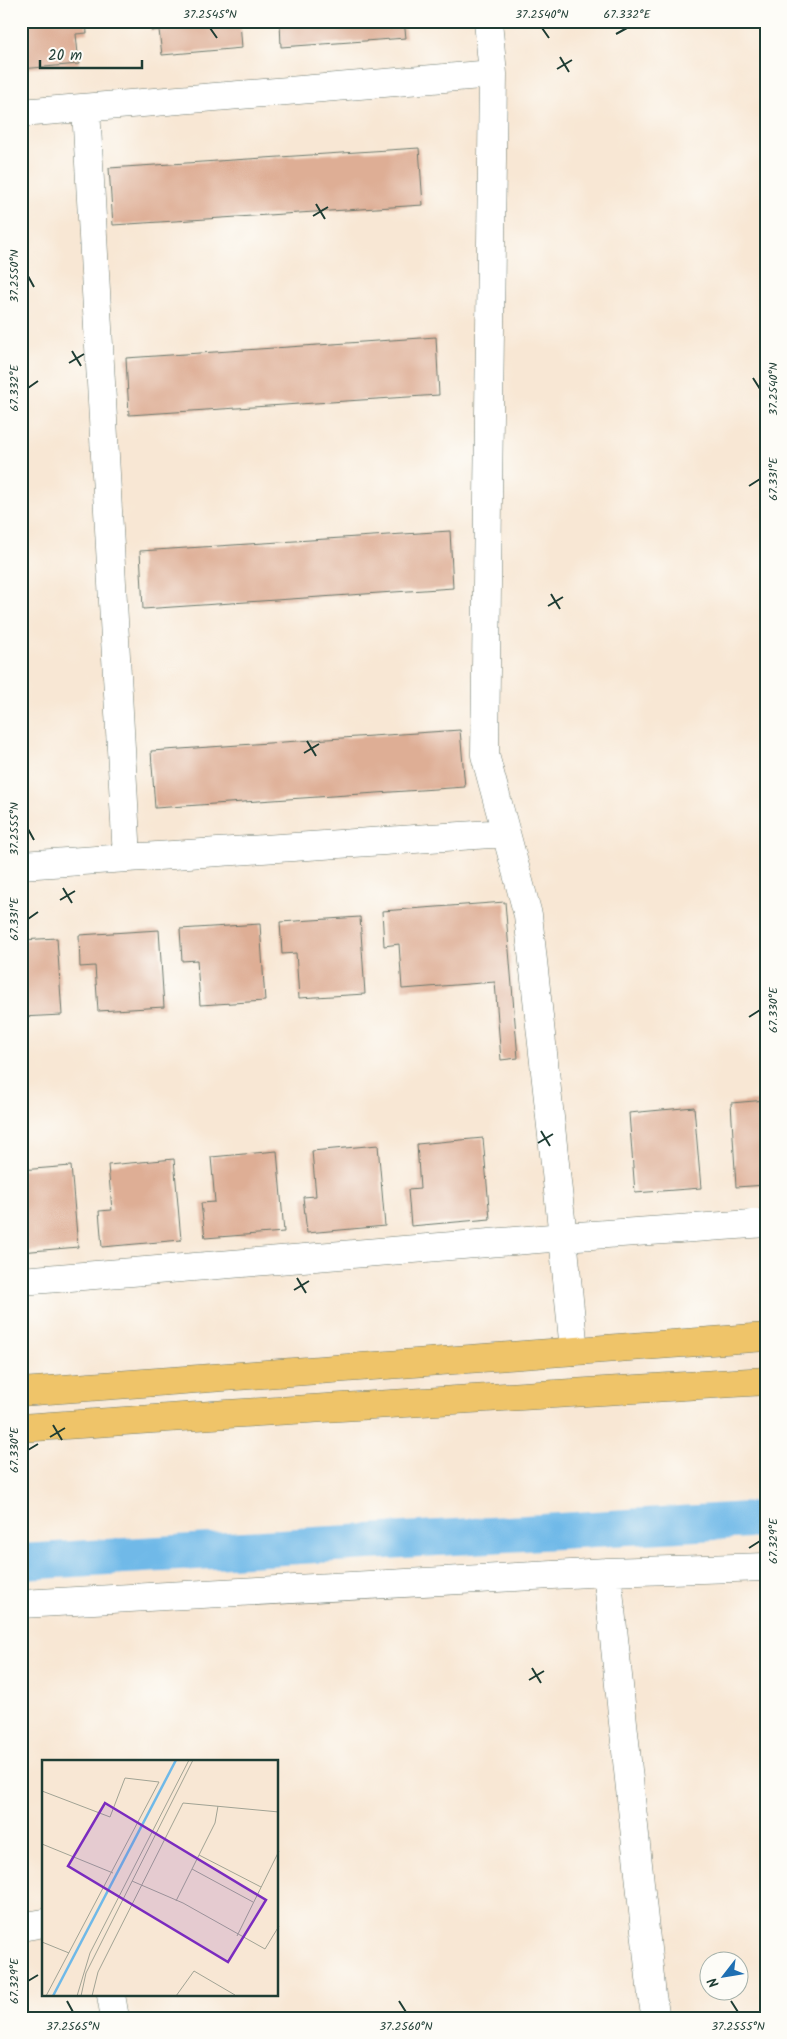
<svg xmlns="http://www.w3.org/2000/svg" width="787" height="2039" font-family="Kalam,sans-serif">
	<rect width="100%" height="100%" fill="#fdfcf7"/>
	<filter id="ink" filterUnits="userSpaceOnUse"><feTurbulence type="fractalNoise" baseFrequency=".02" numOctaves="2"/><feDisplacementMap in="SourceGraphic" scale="10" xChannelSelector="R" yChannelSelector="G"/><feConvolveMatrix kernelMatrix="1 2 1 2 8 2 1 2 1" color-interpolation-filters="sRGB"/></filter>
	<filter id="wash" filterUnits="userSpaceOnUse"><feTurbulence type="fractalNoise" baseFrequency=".0096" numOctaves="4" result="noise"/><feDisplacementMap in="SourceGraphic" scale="20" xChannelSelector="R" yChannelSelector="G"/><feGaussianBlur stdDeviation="1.12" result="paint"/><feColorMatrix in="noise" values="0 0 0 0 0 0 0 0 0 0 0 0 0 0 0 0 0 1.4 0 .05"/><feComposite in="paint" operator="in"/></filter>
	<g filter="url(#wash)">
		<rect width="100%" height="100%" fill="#f8e7d4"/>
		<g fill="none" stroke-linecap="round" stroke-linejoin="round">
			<path stroke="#6fb9e8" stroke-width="36" d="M21 1562 766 1519"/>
		</g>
		<g id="blocks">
			<path fill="#deae95" d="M21 21H86L87 33 76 34 79 64 21 69Z
				M150 21H240L242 48 162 55 159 30 151 31Z
				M280 21H404L406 38 281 47Z
				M419 148 423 205 113 225 109 168Z
				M436 337 439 395 129 415 126 358Z
				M450 531 453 588 143 609 140 551Z
				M460 730 465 787 155 808 151 751Z
				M505 902 518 1058 501 1060 495 982 402 989 399 944 384 946 382 911Z
				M360 917 365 994 299 998 296 953 282 954 280 922Z
				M260 924 265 1001 200 1005 197 960 182 961 180 929Z
				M159 930 164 1007 98 1011 95 966 80 967 79 935Z
				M57 938 62 1015 21 1017V940Z
				M766 1100V1185L736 1187 731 1103Z
				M694 1107 701 1188 635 1193 629 1113Z
				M483 1138 490 1219 411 1226 408 1190 420 1189 417 1144Z
				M378 1145 385 1226 307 1233 303 1197 316 1196 312 1151Z
				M277 1151 284 1232 205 1238 201 1203 215 1202 211 1157Z
				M174 1159 181 1240 102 1247 99 1211 112 1210 108 1165Z
				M71 1166 78 1247 21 1252V1170Z"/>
		</g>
	</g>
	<g filter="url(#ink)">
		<use href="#blocks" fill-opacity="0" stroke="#6b786c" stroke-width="1"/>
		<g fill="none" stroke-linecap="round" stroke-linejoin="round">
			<defs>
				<path id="minor" d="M488 21 493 74 485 755 528 915 563 1237 574 1351
					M86 108 127 858
					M21 113 493 74
					M21 865 506 833
					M21 1281 563 1237 766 1223
					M607 1572 652 1996 656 2018
					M21 1604 607 1572 766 1567
					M21 1927 44 1923
					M111 1995 115 2018"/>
				<path id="primary" d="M21 1392 766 1337
					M21 1428 227 1414 766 1381"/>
			</defs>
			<use href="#minor" stroke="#6b786c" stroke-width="29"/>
			<use href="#primary" stroke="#6b786c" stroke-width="29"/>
			<use href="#minor" stroke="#fff" stroke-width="28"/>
			<use href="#primary" stroke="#efc469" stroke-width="28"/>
		</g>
	</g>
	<path fill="none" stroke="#1f3d34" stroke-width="2" d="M210 28 217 38M542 28 549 38M616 34 627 28M560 57 569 72M557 69 572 60M316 204 325 219M313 216 328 207M28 276 34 287M72 351 81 366M69 363 84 354M753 378 760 389M28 388 38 381M749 486 760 479M551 594 560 609M548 606 563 597M307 741 316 756M304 753 319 744M28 829 34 840M63 888 72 903M60 900 75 891M28 919 38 912M749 1017 760 1010M541 1131 550 1146M538 1143 553 1134M297 1278 306 1293M294 1290 309 1281M53 1425 62 1440M50 1437 65 1428M28 1450 38 1444M749 1548 760 1541M532 1668 541 1683M529 1680 544 1671M28 1981 38 1975M67 2001 73 2012M399 2001 406 2012M731 2001 738 2012"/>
	<g transform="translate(42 1760)">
		<rect width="236" height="236" fill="#f8e7d4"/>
		<path fill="none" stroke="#6fb9e8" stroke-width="2.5" d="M11 236 134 0"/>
		<path fill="none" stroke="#a1a394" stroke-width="1" d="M0 31 68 57 83 18 117 22 4 236M0 84 71 113M157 95 219 127M150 109 211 142M90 121 141 143 223 189 237 166M134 141 173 63 176 46M195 176 237 91M0 182 27 193M35 236 48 193 147 0M39 236 44 213 151 0M50 236 56 212 141 43 237 52M134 236 152 211 193 235"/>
		<path fill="#7b2cbf" fill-opacity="0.15" stroke="#7b2cbf" stroke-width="2.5" d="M63 43 224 140 186 202 26 106Z"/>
		<rect width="236" height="236" fill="none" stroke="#1f3d34" stroke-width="2.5"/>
	</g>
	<rect width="787" height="2039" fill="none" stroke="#fdfcf7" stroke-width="55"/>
	<g transform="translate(724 1976) rotate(239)"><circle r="24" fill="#fdfcf7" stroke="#a4b0a9"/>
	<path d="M0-4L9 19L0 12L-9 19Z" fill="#1f6fb2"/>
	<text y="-8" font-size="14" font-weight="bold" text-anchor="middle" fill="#1f3d34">N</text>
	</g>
	<path d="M40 60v8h102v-8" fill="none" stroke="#1f3d34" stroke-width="2.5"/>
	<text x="48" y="60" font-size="15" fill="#1f3d34" stroke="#fdfcf7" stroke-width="4" paint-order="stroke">20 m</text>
	<rect x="28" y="28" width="732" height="1984" fill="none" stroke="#1f3d34" stroke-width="2"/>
	<g font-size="12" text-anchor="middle" fill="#1f3d34">
		<text x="210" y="18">37.2545°N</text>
		<text x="542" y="18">37.2540°N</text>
		<text x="627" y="18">67.332°E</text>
		<text transform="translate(14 276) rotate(-90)" y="4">37.2550°N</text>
		<text transform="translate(14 388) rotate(-90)" y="4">67.332°E</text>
		<text transform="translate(773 389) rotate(-90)" y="4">37.2540°N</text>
		<text transform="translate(773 479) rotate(-90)" y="4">67.331°E</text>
		<text transform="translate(14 829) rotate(-90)" y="4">37.2555°N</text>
		<text transform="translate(14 919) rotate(-90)" y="4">67.331°E</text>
		<text transform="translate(773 1010) rotate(-90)" y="4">67.330°E</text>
		<text transform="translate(14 1450) rotate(-90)" y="4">67.330°E</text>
		<text transform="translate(773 1541) rotate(-90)" y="4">67.329°E</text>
		<text transform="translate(14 1981) rotate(-90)" y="4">67.329°E</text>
		<text x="73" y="2030">37.2565°N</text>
		<text x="406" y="2030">37.2560°N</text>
		<text x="738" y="2030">37.2555°N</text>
	</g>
</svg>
